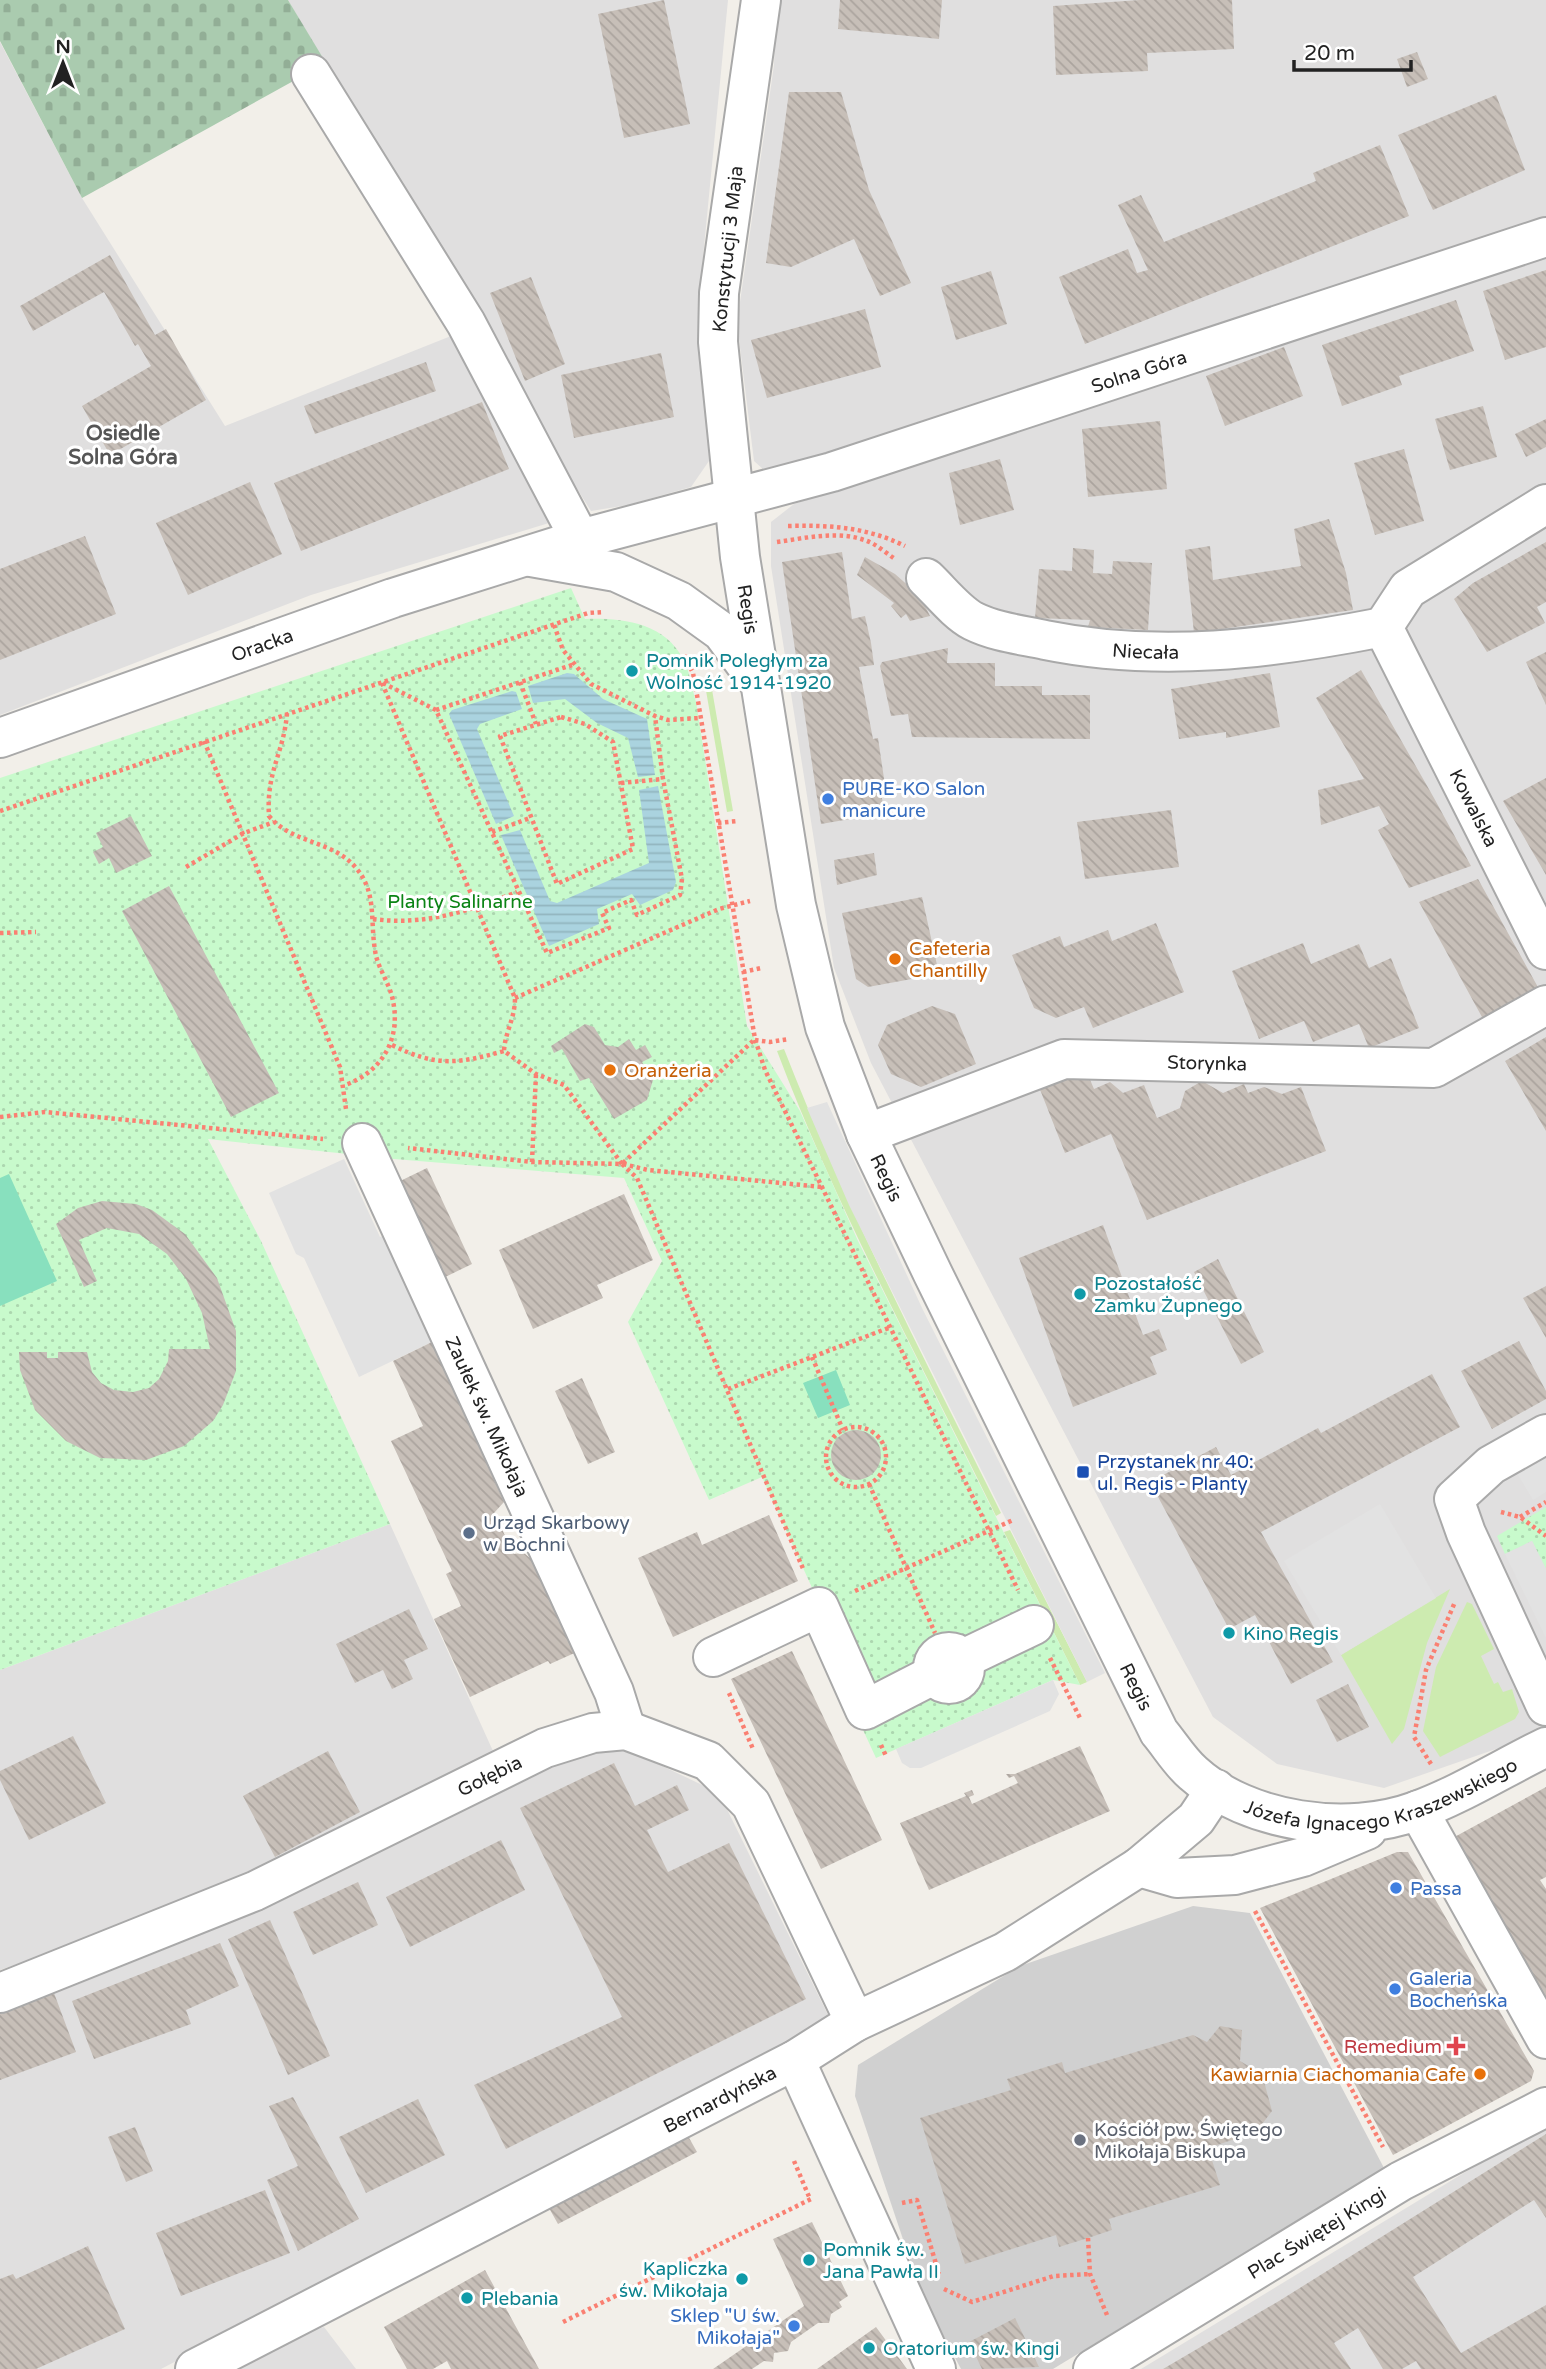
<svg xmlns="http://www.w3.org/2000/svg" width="1546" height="2369" font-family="'Varela Round',sans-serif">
	<defs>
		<pattern id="cemetery-stones" width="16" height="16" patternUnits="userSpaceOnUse" patternTransform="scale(1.75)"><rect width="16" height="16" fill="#aacbaf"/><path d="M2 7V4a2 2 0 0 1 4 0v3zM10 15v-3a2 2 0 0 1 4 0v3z" fill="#92ae96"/></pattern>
		<pattern id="park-dots" width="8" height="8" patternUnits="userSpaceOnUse" patternTransform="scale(1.75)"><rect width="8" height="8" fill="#c8facc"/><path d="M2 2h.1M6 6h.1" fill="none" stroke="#acd6af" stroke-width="1.8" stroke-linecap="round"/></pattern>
		<pattern id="water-rules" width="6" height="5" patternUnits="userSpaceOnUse" patternTransform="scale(1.75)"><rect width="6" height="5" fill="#aad3df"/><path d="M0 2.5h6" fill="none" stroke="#92b5bf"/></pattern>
		<pattern id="building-back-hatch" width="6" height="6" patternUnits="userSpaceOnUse" patternTransform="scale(1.75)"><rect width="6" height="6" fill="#c7bfb8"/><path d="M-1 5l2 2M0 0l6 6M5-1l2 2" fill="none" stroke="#aba49e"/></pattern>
	</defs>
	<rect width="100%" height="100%" fill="#f2efe9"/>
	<path fill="#e0dfdf" d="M288 0H728L701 278 709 461 691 487 628 505 591 511 532 417Z
		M776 0H1546V222L773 478 754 461 737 323 774 65Z
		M0 42 82 198 225 426 451 336 498 409 549 523 311 595 0 715Z
		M1546 255V1728L1519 1741 1384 1788 1277 1764 1213 1717 871 1063 834 968 771 566V522L794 504Z
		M390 1524 493 1751 354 1825 163 1913 0 1970V1670Z
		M593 1743 635 1753 719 1793 830 2019 161 2369H0V2005Z
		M1546 2123V2369H1141Z
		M324 2327 356 2369H230L283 2340Z"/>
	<path fill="#d0d0d0" d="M1193 1906 1250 1913 1384 2168 1053 2369H961L921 2293 855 2096 858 2065 1020 1966Z"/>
	<path fill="#cdebb0" d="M710 678 733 811 727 812 704 679Z
		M784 1049C846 1208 925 1360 1001 1513L996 1516C921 1362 838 1212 777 1051Z
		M1010 1530 1087 1682 1080 1685 1004 1532Z
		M1450 1589 1427 1643 1404 1729 1392 1744 1341 1655Z
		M1467 1602 1472 1604 1494 1649 1481 1656 1494 1684 1498 1682 1503 1692 1512 1689 1519 1712 1515 1719 1440 1757 1423 1731 1436 1667Z"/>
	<path fill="url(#cemetery-stones)" d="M0 0H288L326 63 82 198 0 41Z"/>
	<path fill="url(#park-dots)" d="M571 588 585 619C621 618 664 622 683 659 690 671 692 689 696 702L747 1026 800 1111 858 1241 1080 1685 1053 1680 876 1758 814 1624 818 1601 762 1477 709 1500 628 1322 662 1261 624 1178 394 1159 208 1139 261 1241 390 1524 0 1670V778Z
		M1546 1507V1569L1532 1541 1505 1554 1497 1536Z"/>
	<path fill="#88e0be" d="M9 1174 57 1281 0 1306V1178Z
		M836 1370 850 1405 818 1418 803 1383Z"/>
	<path fill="#e2e2e2" d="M827 1102 923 1310 1105 1673 1087 1682 849 1205 807 1108Z
		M344 1159 380 1237 385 1235 432 1342 359 1377 304 1258 296 1254 269 1193Z
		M1546 1452V1492L1533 1500 1515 1470Z
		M1380 1504 1436 1598 1341 1655 1284 1561Z
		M1532 1541 1546 1569V1638L1505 1554Z
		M1053 1680 1059 1694 1050 1711 921 1768H910L902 1763 896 1749Z"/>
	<path fill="url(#water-rules)" d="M567 673 574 674 603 699 647 719 655 775 638 777 628 738 597 723 565 699 533 703 528 686Z
		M512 691 516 692 522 709 480 724 477 729 514 816 496 824 449 714 452 710Z
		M658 786 676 882 673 890 640 905 632 894 597 909 599 924 549 946 501 835 520 830 550 901 557 903 649 863 639 790Z"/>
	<path fill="url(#building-back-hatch)" d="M664 0 690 124 624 138 598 14Z
		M840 0H942L939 39 838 29Z
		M1140 0H1232L1234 49 1147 53 1148 71 1056 75 1053 6Z
		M1417 52 1428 79 1407 87 1397 59Z
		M789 92H841L869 190 911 283 880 296 854 239 791 267 766 263Z
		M1496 95 1525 170 1433 210 1398 135Z
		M1380 145 1409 216 1085 344 1059 277 1128 249 1137 273 1148 270 1118 205 1141 195 1164 242 1316 181 1313 173Z
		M110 255 155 335 166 329 206 400 110 455 82 406 151 366 138 344 135 346 104 292 33 331 20 306Z
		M1546 270V347L1505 360 1483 291Z
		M991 271 1007 324 956 340 941 287Z
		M531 277 565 364 525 381 490 293Z
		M1456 300 1474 351 1399 376 1402 385 1342 406 1322 345Z
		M865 309 881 367 767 398 751 340Z
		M1284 347 1303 396 1225 426 1206 376Z
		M661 353 674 417 574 438 561 375Z
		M426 362 436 391 315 434 304 406Z
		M482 402 509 469 301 551 274 483Z
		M1483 406 1497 457 1450 470 1435 419Z
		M1546 419V447L1526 457 1515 434Z
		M1160 421 1167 489 1088 497 1082 429Z
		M1404 449 1424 521 1375 535 1354 463Z
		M1000 459 1014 510 960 525 949 473Z
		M250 482 282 554 188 595 156 523Z
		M1329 519 1346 573 1353 610 1194 633 1185 550 1210 546 1213 580 1301 566 1294 529Z
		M85 536 116 614 0 660V569Z
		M1546 542V602L1537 607 1545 623 1487 652 1454 599 1473 583Z
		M1073 548 1094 550 1093 573 1112 574 1113 561 1152 563 1148 630 1088 627 1090 620 1035 618 1039 569 1072 571Z
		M842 552 852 619 865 616 871 643 874 665 859 667 873 739 878 738 886 792 881 794 885 813 821 824 782 562Z
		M865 557 895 574 920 596 930 616 910 621 906 614 901 618 891 606 894 603 857 575Z
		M948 648 947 663H995V686H1042V695H1090V739L912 737 908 714 891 716 880 666 882 662Z
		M1546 652V705L1526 662Z
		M1361 670 1434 798 1471 866 1409 888 1378 830 1389 824 1379 806 1321 825 1318 790 1364 779 1316 698Z
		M1270 673 1280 727 1226 738V732L1179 739 1171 689Z
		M1546 778V875L1503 801Z
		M1171 810 1179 867 1085 879 1077 822Z
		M131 816 152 856 116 873 109 858 99 864 93 852 103 847 96 833Z
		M874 853 877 875 837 885 834 860Z
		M1478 879 1544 998 1488 1028 1419 902Z
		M169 886 279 1093 231 1117 122 911Z
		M922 897 939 974 868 987 856 979 842 913Z
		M1156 923 1184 992 1093 1028 1084 1007 1056 1018 1034 1008 1012 955 1060 936 1064 947 1108 930 1112 941Z
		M1303 943 1311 964 1359 944 1369 968 1391 958 1419 1028 1369 1048 1359 1024 1313 1042 1304 1021 1259 1039 1232 971Z
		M932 1006 955 1014 976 1064 921 1087 891 1074 878 1045 887 1025Z
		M585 1024 594 1027 605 1045 618 1047 629 1039 636 1050 645 1045 652 1057 642 1062 653 1080 647 1100 614 1119 589 1078 580 1081 562 1049 554 1053 551 1046Z
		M1546 1037V1131L1505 1061Z
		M1085 1068 1094 1089 1110 1082 1123 1093 1144 1085 1157 1118 1180 1108 1185 1091 1202 1081 1223 1093 1244 1084 1248 1093 1264 1087 1282 1094 1301 1087 1326 1151 1147 1220 1111 1134 1065 1153 1039 1087Z
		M427 1168 472 1264 439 1280 394 1184Z
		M624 1194 653 1260 597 1285 603 1298 533 1329 499 1250Z
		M102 1201 136 1204 152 1210 185 1234 217 1278 236 1331V1371L223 1405 213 1421 184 1446 146 1460 100 1458 66 1441 35 1410 20 1370 19 1352H47V1358H58V1352H87L92 1372 101 1383 114 1390 133 1392 149 1388 159 1379 168 1361 169 1349H210L202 1313 186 1279 167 1254 139 1234 107 1228 79 1240 97 1281 84 1287 56 1224 78 1208Z
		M1103 1225 1143 1335 1159 1329 1167 1350 1150 1357 1157 1374 1073 1407 1019 1258Z
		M1218 1259 1264 1352 1241 1364 1194 1272Z
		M1546 1286V1338L1523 1298Z
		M1519 1341 1546 1391V1399L1492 1429 1461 1371Z
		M432 1342 504 1502 494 1513 514 1554 524 1553 531 1559 579 1651 550 1664 548 1661 470 1697 434 1619 461 1606 446 1574 452 1571 391 1441 423 1426 393 1361Z
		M1432 1374 1460 1427 1261 1532 1333 1662 1291 1684 1255 1615 1229 1629 1150 1482 1216 1447 1231 1475 1318 1428 1321 1433Z
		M582 1378 615 1452 588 1464 555 1391Z
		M831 1455a25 25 0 1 1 50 0a25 25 0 1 1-50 0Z
		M769 1515 798 1581 673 1637 638 1558 697 1532 702 1545Z
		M409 1609 428 1649 404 1660 413 1679 392 1689 383 1670 355 1683 336 1644Z
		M792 1651 882 1840 821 1869 731 1679Z
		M1348 1684 1369 1727 1337 1742 1316 1700Z
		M73 1736 106 1803 29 1840 0 1780V1771Z
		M1080 1746 1110 1811 929 1890 900 1823 966 1796 964 1793 972 1790 974 1795 969 1797 972 1804 1018 1783 1014 1776 1009 1778 1006 1774H1015Z
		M328 1751 360 1812 275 1857 243 1796Z
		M614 1763 635 1806 677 1785 689 1810 647 1830 668 1872 729 1843 806 1999 506 2149 474 2085 622 2017 520 1808Z
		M1546 1787V1877L1540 1880 1546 1889V2006L1449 1840Z
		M501 1840 525 1890 410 1947 386 1897Z
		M1397 1852H1408L1534 2071 1531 2081 1393 2155 1260 1908Z
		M358 1882 378 1925 313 1955 293 1912Z
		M270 1920 330 2056 288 2075 228 1939Z
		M220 1943 239 1986 186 2010 191 2024 94 2059 72 2001Z
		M54 1993 76 2052 0 2080V2014Z
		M1220 2026 1242 2030 1240 2061 1262 2074 1272 2111 1256 2132 1208 2148 1220 2185 1109 2219 1112 2230 1088 2238 1059 2247 1056 2235 965 2264 920 2118 1011 2090 1007 2079 1062 2062 1065 2073 1193 2035 1207 2042Z
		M293 2097 359 2219 298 2251 267 2180 298 2166 269 2106Z
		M418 2099 445 2155 366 2193 339 2137Z
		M135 2127 153 2171 126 2182 108 2137Z
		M1546 2134V2218L1534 2200 1413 2277 1461 2353 1546 2305V2369H1421L1416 2361 1402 2369H1383L1358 2328 1334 2343 1351 2369H1163L1279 2301Z
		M688 2136 697 2152 558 2224 549 2208Z
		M265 2190 290 2253 181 2296 156 2233Z
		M812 2222 848 2296 839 2302 842 2307 831 2314 829 2323H818L791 2342 788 2351 774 2353 773 2362 764 2361 752 2369H713L804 2306 773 2239Z
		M88 2246 125 2329 36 2369H0V2279L13 2274 16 2279Z
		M485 2270 539 2369H451L447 2361 433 2369H407L384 2327Z
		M1015 2318 1039 2367 982 2369 969 2342Z
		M876 2327 907 2369H817Z"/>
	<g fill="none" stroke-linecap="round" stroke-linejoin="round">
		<defs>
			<g id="minor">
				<path id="s1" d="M761 0 719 293 718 342 740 557 796 905 825 1027 866 1134 933 1274 1159 1732C1170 1745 1180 1762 1193 1773 1248 1823 1348 1836 1416 1811 1460 1795 1503 1768 1546 1747"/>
				<path d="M311 74 466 323 580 539"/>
				<path id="s2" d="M1546 504 1408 589 1383 627 1546 950"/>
				<path d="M531 557 616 572 679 601 722 632 755 677"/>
				<path id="s3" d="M926 578C940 591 956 612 973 621 995 632 1022 635 1045 640 1158 663 1271 649 1383 627"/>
				<path id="s4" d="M0 738 393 598 580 539 832 472 1546 237"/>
				<path id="s5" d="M866 1134 1064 1059 1434 1068 1546 1005"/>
				<path id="s6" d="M362 1143 614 1692 626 1730"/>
				<path d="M1546 1434 1491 1465 1454 1499 1466 1533 1546 1706"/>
				<circle cx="949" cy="1668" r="16"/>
				<path d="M713 1657 819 1607 865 1710 935 1674"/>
				<path d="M963 1659 1034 1625"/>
				<path d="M1418 1810 1546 2039"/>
				<path d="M1139 1867 1177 1878 1235 1875 1303 1857 1367 1830"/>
				<path id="s7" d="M0 1993 255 1891 545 1748 593 1733 626 1730 708 1761 751 1804 855 2022"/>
				<path d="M795 2060 936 2369"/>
				<path id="s8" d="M195 2369 795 2060 855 2022 1005 1952 1139 1867 1196 1819 1216 1789"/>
				<path id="s9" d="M1093 2369 1401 2181 1546 2107"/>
			</g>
		</defs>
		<use href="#minor" stroke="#a9a9a9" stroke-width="42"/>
		<path stroke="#fa8072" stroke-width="4.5" stroke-dasharray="3.5 3.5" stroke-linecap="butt" d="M788 526C831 525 866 527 905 546
			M777 542C806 538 839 530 867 541 876 544 886 553 895 559
			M554 625 563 650 591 684 655 716 668 720 700 718
			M684 655 693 673 697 695 755 1039 765 1070 1018 1590
			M520 682 536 724
			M382 683 515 998C515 1019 505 1032 504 1051L536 1074 564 1085 622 1164 532 1162 408 1148
			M383 683 436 710 547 953 609 928 602 913 631 900 637 915 680 895 682 879 663 779 655 716
			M436 710 572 665
			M287 713C284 753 266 771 269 816 292 844 333 840 356 868 377 892 370 921 375 950 377 968 390 983 393 1001 401 1039 382 1072 345 1085
			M561 717 585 724 613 742 633 849 557 884 500 736Z
			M204 741 340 1067 346 1109
			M621 783 663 779
			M0 811 588 613 604 612
			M718 823 737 821
			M492 832 530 818
			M186 867 244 833 274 822
			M373 919C425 926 469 911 517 892
			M0 933 36 932
			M743 972 761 968
			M515 998 719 909 750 901
			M755 1040 770 1042 789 1039
			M392 1045C436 1067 458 1064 504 1051
			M0 1117 45 1112 323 1139
			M532 1162 536 1074
			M623 1163 755 1039
			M622 1164 637 1178 804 1571
			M623 1164 648 1170 822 1187
			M812 1357 843 1430
			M728 1389 891 1327
			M826 1457a30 30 0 1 1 60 0a30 30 0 1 1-60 0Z
			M869 1484 935 1633
			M1501 1512 1520 1517 1546 1536
			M1520 1517 1546 1502
			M855 1591 1013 1520
			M1050 1658 1080 1718
			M729 1693 753 1749
			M881 1745 886 1756
			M1431 1764 1414 1737 1426 1670 1455 1602
			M1255 1911 1383 2147
			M794 2161 810 2199
			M902 2203 917 2200 939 2274
			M1088 2238 1090 2274 1107 2315
			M944 2289 972 2302 1054 2276 1090 2274
			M563 2322 813 2198"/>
		<use href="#minor" stroke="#fff" stroke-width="38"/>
	</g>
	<g fill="#0f9aa8" stroke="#fff" stroke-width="2.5">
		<circle cx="632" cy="671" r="7"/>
		<circle cx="1080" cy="1294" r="7"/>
		<circle cx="1229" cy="1633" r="7"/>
		<circle cx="809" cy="2260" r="7"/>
		<circle cx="742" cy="2279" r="7"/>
		<circle cx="467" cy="2298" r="7"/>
		<circle cx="869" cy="2348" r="7"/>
	</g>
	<g fill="#3f7fe0" stroke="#fff" stroke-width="2.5">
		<circle cx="828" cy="799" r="7"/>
		<circle cx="1396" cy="1888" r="7"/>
		<circle cx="1395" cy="1989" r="7"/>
		<circle cx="794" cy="2326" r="7"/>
	</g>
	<g fill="#e8710a" stroke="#fff" stroke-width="2.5">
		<circle cx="895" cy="959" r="7"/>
		<circle cx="610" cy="1070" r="7"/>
		<circle cx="1480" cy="2074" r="7"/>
	</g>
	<rect fill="#1a4fb4" stroke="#fff" stroke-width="2.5" x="1076" y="1465" width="14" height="14" rx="3.5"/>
	<circle fill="#5c6f8a" stroke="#fff" stroke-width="2.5" cx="469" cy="1533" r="7"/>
	<path fill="#e0444e" stroke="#fff" stroke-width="2.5" d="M1452.5 2035.5h7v7h7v7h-7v7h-7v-7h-7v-7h7z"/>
	<circle fill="#6b7280" stroke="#fff" stroke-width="2.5" cx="1080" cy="2140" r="7"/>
	<g text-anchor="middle" stroke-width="6" stroke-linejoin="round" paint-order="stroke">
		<g font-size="19" fill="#222" stroke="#fff">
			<text transform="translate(727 249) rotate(-84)" y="7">Konstytucji 3 Maja</text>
			<text dy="7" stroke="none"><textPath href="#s4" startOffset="1197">Solna Góra</textPath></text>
			<text dy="7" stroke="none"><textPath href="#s1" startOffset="614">Regis</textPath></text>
			<text dy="7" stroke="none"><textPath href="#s4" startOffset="278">Oracka</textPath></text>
			<text dy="7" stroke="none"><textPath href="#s3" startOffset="240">Niecała</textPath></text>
			<text dy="7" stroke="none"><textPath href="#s2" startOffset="410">Kowalska</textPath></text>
			<text dy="7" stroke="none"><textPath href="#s5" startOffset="355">Storynka</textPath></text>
			<text dy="7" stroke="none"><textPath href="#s1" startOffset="1202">Regis</textPath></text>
			<text dy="7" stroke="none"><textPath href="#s6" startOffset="301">Zaułek św. Mikołaja</textPath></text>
			<text dy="7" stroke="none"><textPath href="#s1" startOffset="1769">Regis</textPath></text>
			<text dy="7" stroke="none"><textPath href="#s7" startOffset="536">Gołębia</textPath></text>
			<text dy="7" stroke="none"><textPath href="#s1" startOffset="2077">Józefa Ignacego Kraszewskiego</textPath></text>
			<text dy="7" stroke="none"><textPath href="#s8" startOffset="590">Bernardyńska</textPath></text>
			<text dy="7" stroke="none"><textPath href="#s9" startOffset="262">Plac Świętej Kingi</textPath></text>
		</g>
		<g font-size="19" fill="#0d838f" stroke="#fff" text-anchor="start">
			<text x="646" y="667">Pomnik Poległym za<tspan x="646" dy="22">Wolność 1914-1920</tspan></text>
			<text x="1094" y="1290">Pozostałość<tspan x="1094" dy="22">Zamku Żupnego</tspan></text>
			<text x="1243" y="1640">Kino Regis</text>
			<text x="823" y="2256">Pomnik św.<tspan x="823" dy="22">Jana Pawła II</tspan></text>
			<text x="728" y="2275" text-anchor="end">Kapliczka<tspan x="728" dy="22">św. Mikołaja</tspan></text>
			<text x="481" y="2305">Plebania</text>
			<text x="883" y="2355">Oratorium św. Kingi</text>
		</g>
		<g font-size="19" fill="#366cbe" stroke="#fff" text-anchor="start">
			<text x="842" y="795">PURE-KO Salon<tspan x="842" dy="22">manicure</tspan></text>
			<text x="1410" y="1895">Passa</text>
			<text x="1409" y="1985">Galeria<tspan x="1409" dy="22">Bocheńska</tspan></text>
			<text x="780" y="2322" text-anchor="end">Sklep "U św.<tspan x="780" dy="22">Mikołaja"</tspan></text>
		</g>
		<g font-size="19" fill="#0c8416" stroke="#fff">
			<text x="460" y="908">Planty Salinarne</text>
		</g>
		<g font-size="19" fill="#c56008" stroke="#fff" text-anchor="start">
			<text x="909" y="955">Cafeteria<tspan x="909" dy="22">Chantilly</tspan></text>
			<text x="624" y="1077">Oranżeria</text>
			<text x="1466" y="2081" text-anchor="end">Kawiarnia Ciachomania Cafe</text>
		</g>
		<g font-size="19" fill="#164399" stroke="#fff" text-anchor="start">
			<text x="1097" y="1468">Przystanek nr 40:<tspan x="1097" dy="22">ul. Regis - Planty</tspan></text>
		</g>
		<g font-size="19" fill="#4e5e75" stroke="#fff" text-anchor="start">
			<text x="483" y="1529">Urząd Skarbowy<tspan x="483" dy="22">w Bochni</tspan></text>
		</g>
		<g font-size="19" fill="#be3a42" stroke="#fff" text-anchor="end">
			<text x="1442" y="2053">Remedium</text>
		</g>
		<g font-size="19" fill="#5b616d" stroke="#fff" text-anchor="start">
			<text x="1094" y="2136">Kościół pw. Świętego<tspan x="1094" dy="22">Mikołaja Biskupa</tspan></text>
		</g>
		<g font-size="21" font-weight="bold" fill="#555" stroke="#fff">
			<text x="123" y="440">Osiedle<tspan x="123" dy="24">Solna Góra</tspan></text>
		</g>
	</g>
	<g transform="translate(63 63)" stroke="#ffffff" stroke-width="5" paint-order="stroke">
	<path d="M0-5L12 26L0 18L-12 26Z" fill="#222222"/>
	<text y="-10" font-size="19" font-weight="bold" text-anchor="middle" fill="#222222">N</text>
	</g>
	<path d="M1294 60v10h117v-10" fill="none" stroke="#222222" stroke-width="3.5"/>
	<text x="1304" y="60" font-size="21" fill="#222222" stroke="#ffffff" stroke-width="5" paint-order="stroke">20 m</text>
</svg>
